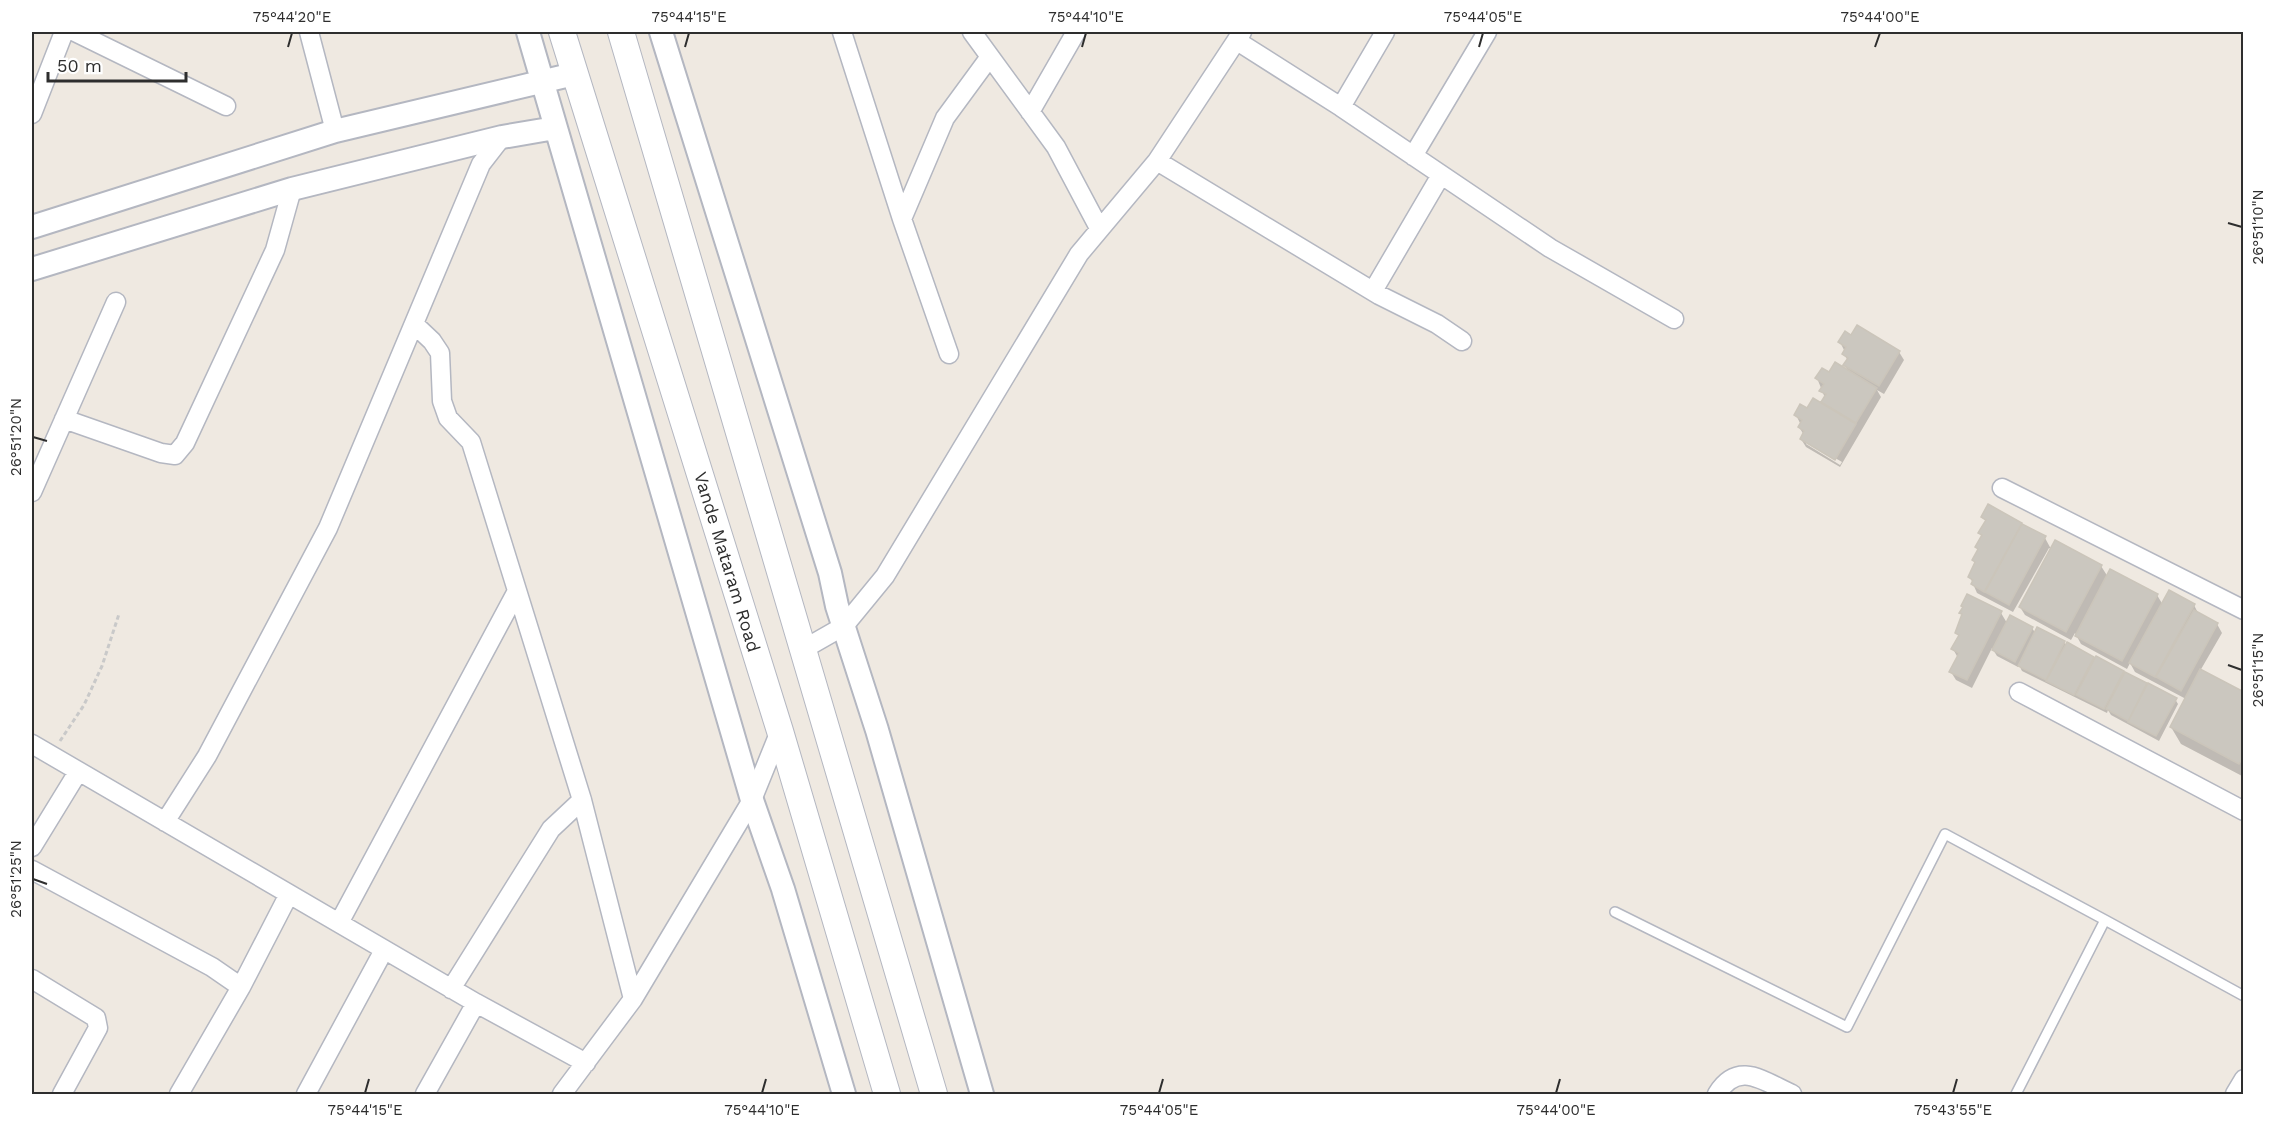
<svg xmlns="http://www.w3.org/2000/svg" width="2275" height="1126" font-family="'Work Sans',sans-serif">
	<rect width="100%" height="100%" fill="#efe9e1"/>
	<path fill="#0003" fill-rule="evenodd" d="M1840 342 1899 352 1904 360 1884 394 1877 390 1881 397 1840 467 1806 447 1801 439 1804 435 1799 427 1801 425 1796 415 1821 405 1825 398 1817 378 1829 374 1849 373 1845 365 1848 361 1844 354V350ZM1806 441 1842 462 1840 465 1806 444Z
		M1989 506 2045 538 2051 549 2101 566 2108 577 2157 595 2163 605H2194L2199 615 2217 624 2222 633 2200 671 2244 694V777L2181 744 2171 727 2186 699 2135 672 2130 663 2127 669 2081 644 2075 633 2071 640 2025 615 2020 607 2051 549 2049 548 2013 612 1977 593 1970 577 1976 563 1974 560 1979 551 1977 547 1982 538 1980 533 1986 522 1983 517Z
		M1961 613H2001L2007 623 2032 628 2036 634 2064 642 2066 646 2067 644 2123 672 2125 675 2126 674 2175 699 2178 704 2159 741 2111 715 2108 710 2107 713 2022 671 2019 665 2018 667 1997 656 1992 648 1972 688 1956 680 1951 672 1958 658 1953 649 1959 637 1957 633 1963 616Z"/>
	<path fill="#cbc7bf" stroke="#cbc5ba" stroke-width="1.5" d="M1857 325 1900 351 1879 386 1843 365 1848 358 1842 354 1846 347 1838 342 1845 331 1851 335Z
		M1835 362 1877 388 1856 423 1821 402 1826 394 1819 391 1824 384 1815 378 1822 368 1829 372Z
		M1813 398 1856 424 1835 460 1800 439 1804 431 1798 427 1802 420 1794 415 1800 404 1807 408Z
		M1988 504 2022 523 1984 592 1971 584 1973 580 1968 577 1975 562 1972 560 1978 549 1975 547 1982 535 1978 533 1986 520 1981 517Z
		M2022 524 2046 536 2009 605 1985 592Z
		M2055 540 2102 565 2066 632 2019 607Z
		M2110 569 2158 594 2122 661 2075 636Z
		M2169 590 2195 604 2155 677 2129 663Z
		M1967 594 2002 611 1967 680 1949 672 1959 653 1951 649 1959 635 1955 633 1962 614 1959 613 1963 607 1961 606Z
		M2194 610 2218 623 2181 691 2156 677Z
		M2010 615 2033 627 2015 662 1992 650Z
		M2037 627 2065 641 2046 680 2018 666Z
		M2067 642 2094 657 2074 695 2046 681Z
		M2096 656 2124 671 2104 709 2076 695Z
		M2200 669 2244 692V755L2239 764 2170 727Z
		M2125 672 2147 683 2128 721 2106 709Z
		M2148 683 2177 698 2156 736 2128 722Z"/>
	<g fill="none" stroke-linecap="round" stroke-linejoin="round">
		<defs>
			<path id="service" d="M1615 912 1847 1027 1945 834 2105 920
				M2016 1094 2105 920 2244 996"/>
			<path id="minor" d="M75 32 226 106
				M309 32 335 131
				M842 32 902 219 949 354
				M972 32 1056 147 1099 228
				M1237 41 1341 107 1550 248 1674 319
				M1341 107 1385 32
				M1030 112 1076 32
				M32 114 64 32
				M1413 156 1487 32
				M1157 161 1379 295 1437 324 1462 341
				M902 219 945 118 989 58
				M1373 291 1441 175
				M414 324 432 341 440 353 442 401 448 418 471 442 582 800 633 999
				M64 419 161 453 175 455 185 443 275 250 292 189
				M2002 488 2244 610
				M32 492 116 302
				M802 650 844 626 885 576 1079 254 1157 161 1242 32
				M2019 692 2244 811
				M32 744 476 1003 586 1063
				M165 822 207 756 328 528 481 164 502 137
				M32 847 78 772
				M32 870 212 967 241 987 179 1094
				M339 923 517 591
				M32 979 96 1018 98 1028 62 1094
				M241 987 289 894
				M451 989 551 829 582 800
				M306 1094 384 950
				M425 1094 476 1003
				M562 1094 633 999 752 800 780 731
				M1717 1094C1738 1060 1763 1081 1792 1094
				M2235 1094 2244 1079"/>
			<path id="tertiary" d="M528 32 752 800 783 889 844 1094
				M661 32 830 573 837 606 877 730 982 1094
				M32 227 335 131 574 74
				M32 269 292 189 502 137 555 128"/>
			<path id="secondary" d="M562 32 780 731 887 1094
				M621 32 934 1094"/>
		</defs>
		<use href="#service" stroke="#b4b7c1" stroke-width="12"/>
		<use href="#minor" stroke="#b4b7c1" stroke-width="21"/>
		<use href="#tertiary" stroke="#b4b7c1" stroke-width="26"/>
		<use href="#secondary" stroke="#b4b7c1" stroke-width="28"/>
		<path stroke="#c9c9c9" stroke-width="3" stroke-dasharray="4.5 3" stroke-linecap="butt" d="M60 741 84 705 102 666 119 614"/>
		<use href="#service" stroke="#fff" stroke-width="9"/>
		<use href="#minor" stroke="#fff" stroke-width="18"/>
		<use href="#tertiary" stroke="#fff" stroke-width="22"/>
		<use href="#secondary" stroke="#fff" stroke-width="26"/>
	</g>
	<path fill="none" stroke="#2e2e2e" stroke-width="2" d="M288 47 292 33M685 47 689 33M1082 47 1086 33M1479 47 1483 33M1875 47 1880 33M2228 223 2242 227M33 437 47 441M2228 665 2242 670M33 879 47 884M365 1093 369 1079M762 1093 766 1079M1159 1093 1163 1079M1556 1093 1560 1079M1953 1093 1957 1079"/>
	<g text-anchor="middle" stroke-width="4.5" stroke-linejoin="round" paint-order="stroke">
		<g font-size="18" fill="#2e2e2e" stroke="#fff">
			<text transform="translate(727 562) rotate(73)" y="6">Vande Mataram Road</text>
		</g>
	</g>
	<rect width="2275" height="1126" fill="none" stroke="#ffffff" stroke-width="66"/>
	<path d="M48 72v9h138v-9" fill="none" stroke="#2e2e2e" stroke-width="3"/>
	<text x="57" y="72" font-size="18" fill="#2e2e2e" stroke="#ffffff" stroke-width="4.5" paint-order="stroke">50 m</text>
	<rect x="33" y="33" width="2209" height="1060" fill="none" stroke="#2e2e2e" stroke-width="2"/>
	<g font-size="15" text-anchor="middle" fill="#2e2e2e">
		<text x="292" y="22">75°44'20"E</text>
		<text x="689" y="22">75°44'15"E</text>
		<text x="1086" y="22">75°44'10"E</text>
		<text x="1483" y="22">75°44'05"E</text>
		<text x="1880" y="22">75°44'00"E</text>
		<text transform="translate(2258 227) rotate(-90)" y="5">26°51'10"N</text>
		<text transform="translate(16 437) rotate(-90)" y="5">26°51'20"N</text>
		<text transform="translate(2258 670) rotate(-90)" y="5">26°51'15"N</text>
		<text transform="translate(16 879) rotate(-90)" y="5">26°51'25"N</text>
		<text x="365" y="1115">75°44'15"E</text>
		<text x="762" y="1115">75°44'10"E</text>
		<text x="1159" y="1115">75°44'05"E</text>
		<text x="1556" y="1115">75°44'00"E</text>
		<text x="1953" y="1115">75°43'55"E</text>
	</g>
</svg>
